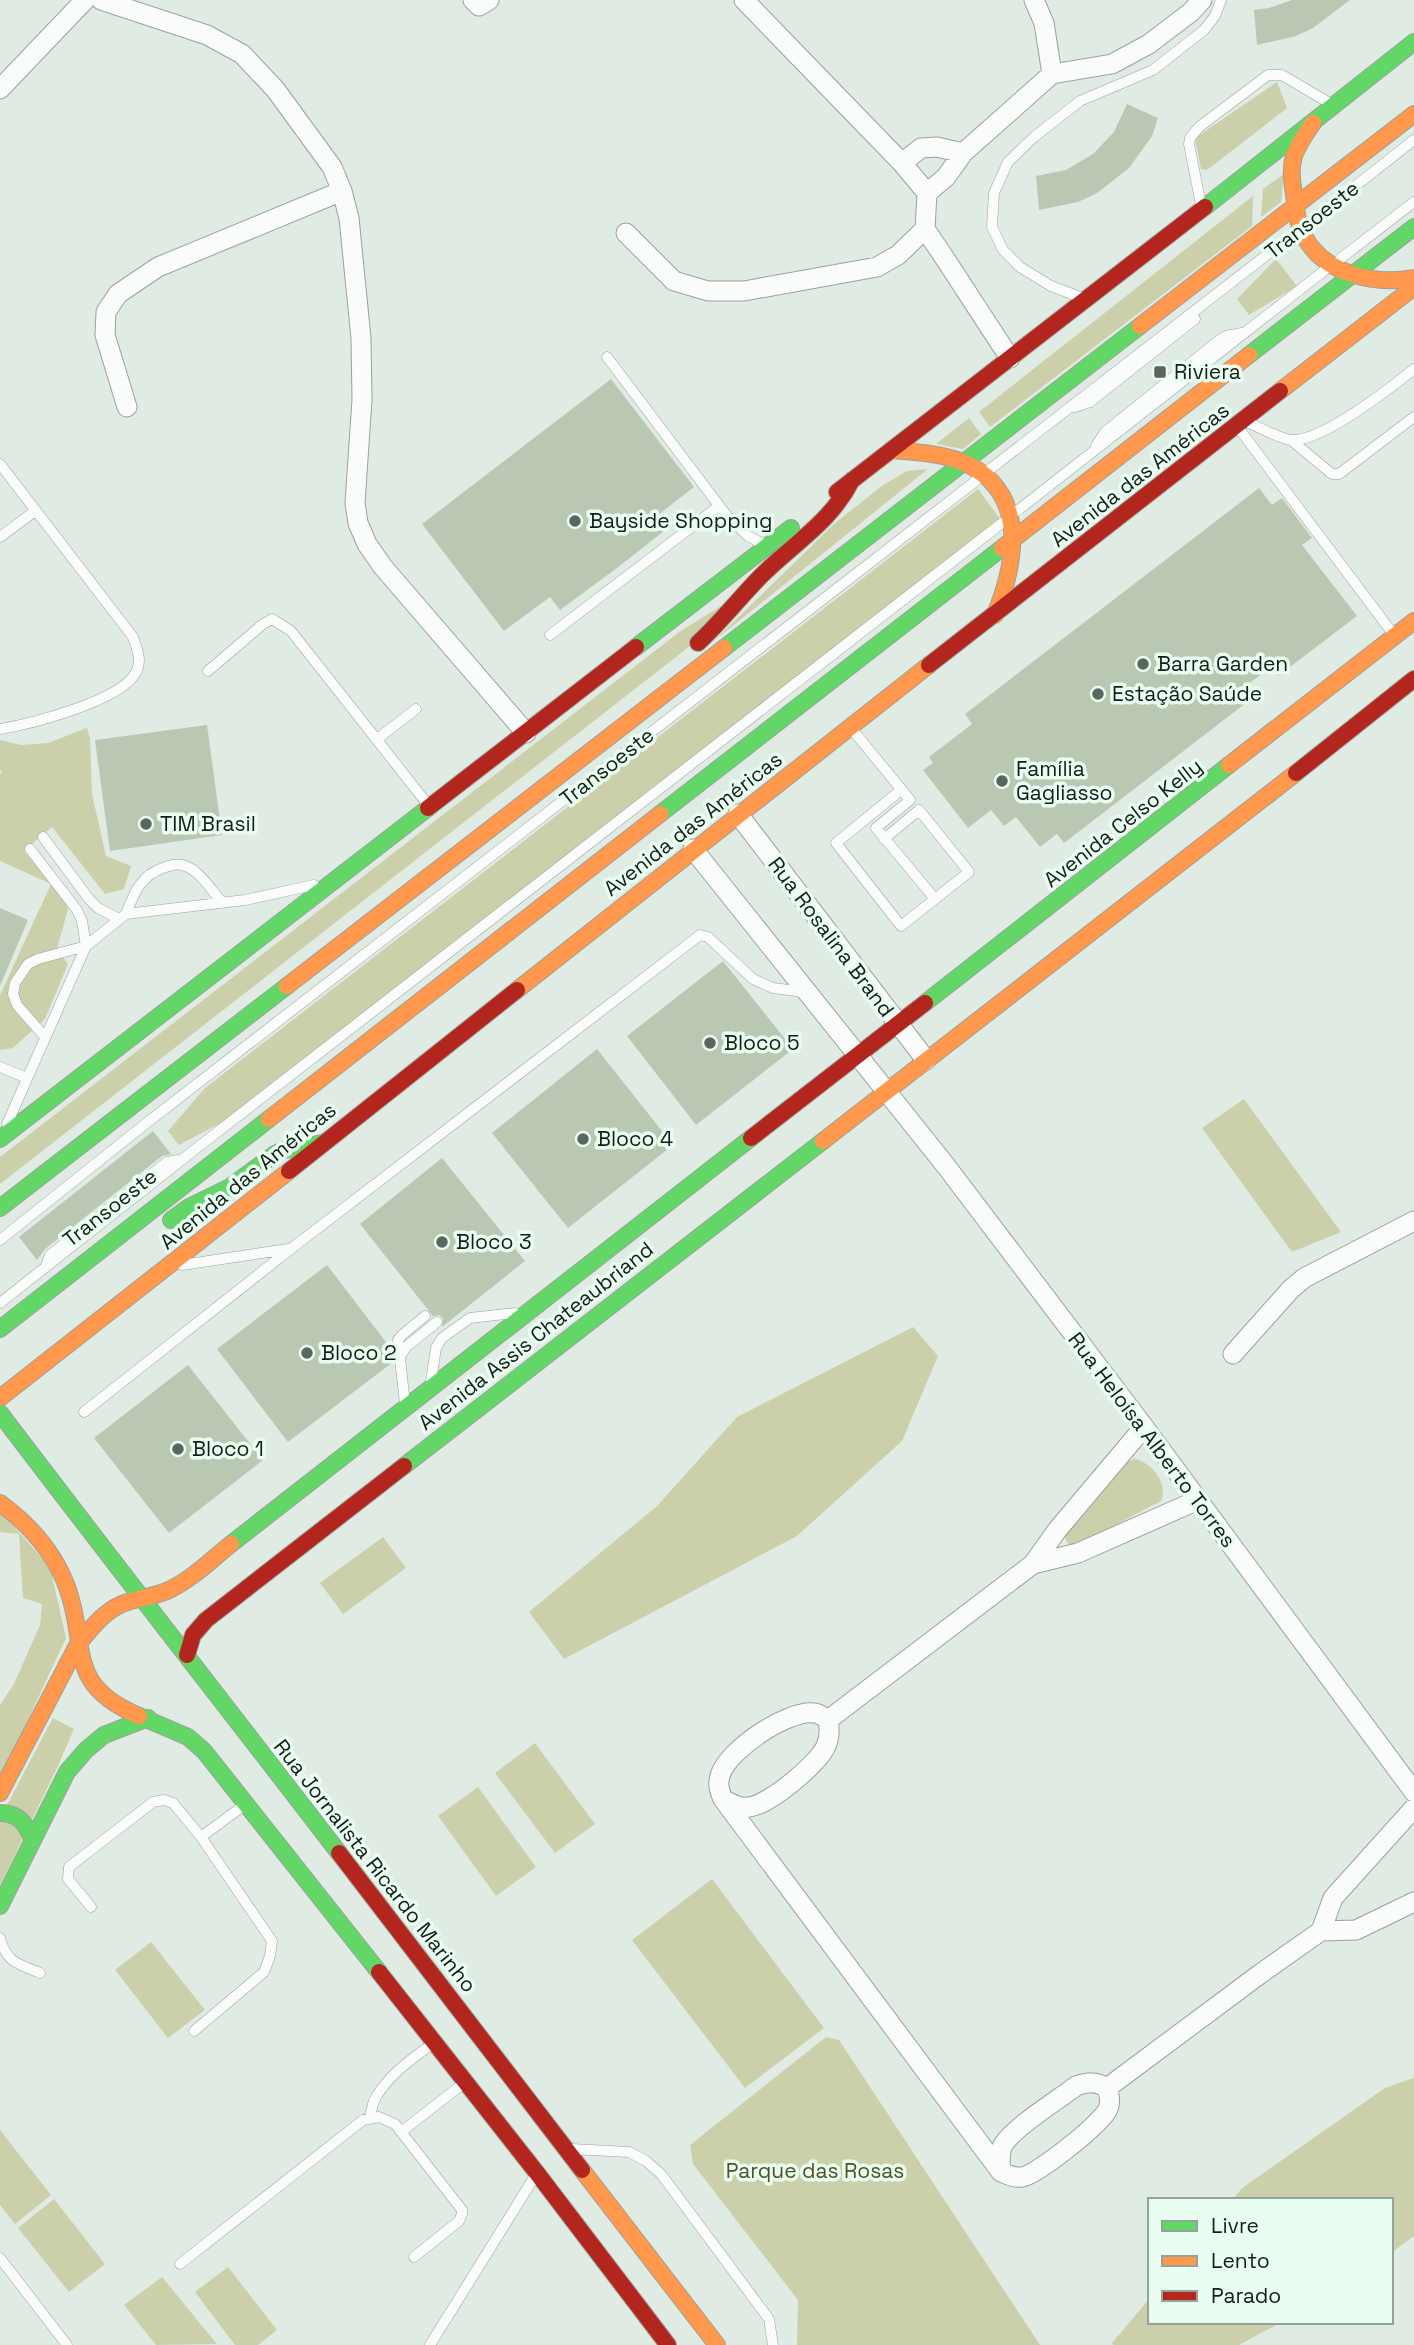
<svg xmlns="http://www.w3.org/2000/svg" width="1414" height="2345" font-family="'Space Grotesk',sans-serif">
	<rect width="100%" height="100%" fill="#e0ebe3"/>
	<path fill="#ccd0aa" d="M1277 82 1287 108 1207 170 1201 169 1195 138Z
		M1284 174 1281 202 1261 217 1263 189Z
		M1253 196 1252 226 990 427 979 412Z
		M1276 259 1297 286 1249 315 1237 299Z
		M969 418 981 434 963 449 936 444Z
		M928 469 714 641 834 524 883 485 907 471Z
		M978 489 1000 519 236 1115 179 1145 168 1131 205 1088Z
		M734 598 690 646 0 1184V1157L682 630Z
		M87 728 90 738 92 794 106 856 131 866 124 889 105 894 52 827 24 851 69 905 57 949 68 964 45 1019 13 1048 0 1050V995L51 884 0 861V774L2 772 0 770V740L21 745 48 743Z
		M1244 1099 1341 1232 1292 1252 1202 1128Z
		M913 1327 938 1356 902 1441 797 1536 564 1659 529 1612 657 1506 737 1417Z
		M1134 1459C1152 1462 1169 1484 1161 1501L1077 1545H1069L1064 1536 1065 1529 1127 1462Z
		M0 1511 50 1567 66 1638 0 1780V1705L14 1684 40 1625 42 1604 23 1598 19 1534 0 1532Z
		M383 1537 406 1568 343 1614 320 1583Z
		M53 1718 74 1729 57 1768 0 1885V1818Z
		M535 1743 595 1824 555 1853 495 1773Z
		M478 1787 536 1867 496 1896 438 1816Z
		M712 1879 824 2028 745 2088 632 1940Z
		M151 1942 205 2010 168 2038 115 1970Z
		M826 2037 839 2040 1040 2345H797L798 2300 693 2164 690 2145Z
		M1414 2078V2236L1391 2253V2200H1232L1242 2188 1385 2088Z
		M0 2130 51 2195 15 2224 0 2205Z
		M54 2199 105 2264 69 2292 18 2228Z
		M228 2267 277 2330 258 2345H235L195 2292Z
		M162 2277 217 2344 156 2345 124 2305Z
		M1150 2298V2322H1282L1239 2345H1113L1112 2343Z"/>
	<path fill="#bac8b3" d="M1292 0H1350L1313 28 1296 36 1257 45 1254 10 1269 8Z
		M1127 104 1158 118 1152 136 1129 168 1097 193 1078 202 1039 210 1036 176 1066 170 1093 154 1114 132Z
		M611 379 694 487 654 518 664 531 617 568 560 610 550 597 504 631 422 524Z
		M1259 488 1272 505 1282 498 1312 538 1302 545 1357 616 1278 676 1271 667 1247 685 1255 696 1064 843 1057 834 1040 847 1016 817 1004 826 991 810 968 828 923 770 933 763 929 757 972 724 965 714Z
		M207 725 222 835 110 851 95 740Z
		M0 908 28 920 0 986Z
		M723 961 793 1049 696 1125 627 1036Z
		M597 1049 673 1145 568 1228 492 1133Z
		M153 1131 171 1154 162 1156 45 1249 37 1260 19 1237Z
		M442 1158 525 1261 442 1327 443 1318 439 1315 433 1316 360 1224Z
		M327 1265 392 1350 393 1362 288 1442 217 1349Z
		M188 1365 263 1460 169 1533 94 1438Z"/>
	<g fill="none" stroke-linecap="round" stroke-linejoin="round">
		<defs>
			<path id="lane" d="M1201 205 1189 144 1190 138 1199 127 1268 75H1282L1331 104
				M1307 224 1414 140
				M1340 259 1414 202
				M1080 297 1051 286 1020 267 1003 250 992 227 994 193 1008 162 1034 137 1080 101 1153 70 1204 30 1215 16 1221 0
				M607 357 727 516 748 536 763 544
				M1075 407 1090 402 1195 319
				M1247 422C1258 427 1282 440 1293 440 1324 440 1389 389 1414 369
				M1237 426 1394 635
				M1291 440 1332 474H1339L1414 417
				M1096 446 1105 432 1217 342 1226 336 1242 333
				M0 464 133 637C137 649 143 662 135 674 119 701 31 724 0 729
				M989 470 1295 233
				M1017 511 1325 270
				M0 537 35 511
				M550 635 719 506
				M208 671 263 624 272 619 291 631 429 806
				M851 728 910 800 876 828 935 899 901 926 836 843 901 790
				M377 739 416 709
				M43 837 89 899 98 908 119 919
				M884 839 919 810 969 872 935 899
				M30 849 77 910 82 921 86 946
				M126 914C134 893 141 875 163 868 171 865 177 863 185 866 200 871 211 890 221 901
				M45 1037 17 1005 13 994 15 983 28 964 38 959 86 946
				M0 1067 27 1078
				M7 1124 86 946 126 914 245 900 314 885
				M0 1240 144 1125 977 480
				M182 1265 288 1249
				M45 1268 50 1255 167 1162 178 1160
				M0 1303 184 1158 1002 523
				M400 1357 406 1347 437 1322
				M431 1381 436 1348 442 1338 470 1318 515 1313
				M405 1404 398 1340 402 1335 425 1316
				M84 1412 292 1248 700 935 708 937 753 979 773 988 804 992
				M91 1907 68 1879 69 1867 153 1802 164 1800 173 1803 201 1837 243 1806
				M0 1938C6 1962 18 1964 40 1973
				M194 2031 264 1972 270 1956 272 1941 201 1837
				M370 2118C371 2113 372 2106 374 2101 385 2078 411 2059 431 2045
				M401 2132 464 2083
				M571 2149 629 2152 646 2161 661 2174 769 2319 773 2345
				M0 2258 67 2345
				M180 2264 363 2120 379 2117 395 2124 462 2210V2214L459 2221 414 2257
				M430 2345 535 2176"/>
			<path id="street" d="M101 0 207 35 242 54 275 89 332 167 342 191 349 218 361 338 362 400 355 503 358 523 367 544 383 567 526 733
				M473 0 479 6 489 0
				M1034 0 1044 23 1052 74
				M0 89 85 0
				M902 163 921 148 937 147 963 153
				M927 193 946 177 963 153 1052 74 1112 64 1149 44 1191 12 1202 0
				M925 229C954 271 981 315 1010 358
				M626 233 674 281 708 291H744L877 267 898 255 925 229 927 193 902 163 744 0
				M127 407 105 335 106 312 118 294 158 267 342 191
				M738 814 926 1060
				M693 849 946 1166 1144 1427 1414 1792
				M1233 1354 1291 1289 1304 1278 1414 1221
				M1033 1564 1078 1553 1198 1500
				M828 1720C824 1717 818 1713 814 1713 787 1710 730 1749 721 1773 717 1783 719 1790 723 1799L1001 2172C1008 2175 1014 2178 1022 2177 1037 2175 1102 2123 1108 2109 1111 2102 1110 2096 1107 2088 1096 2081 1088 2082 1076 2086 1058 2100 1014 2127 1003 2145 999 2153 1000 2163 1001 2172
				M828 1720 1033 1564 1058 1529 1144 1427
				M723 1799C732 1804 739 1808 749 1807 769 1805 818 1764 826 1746 830 1737 830 1730 828 1720
				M1321 1931 1333 1898 1414 1808
				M1107 2088 1260 1974 1321 1931 1356 1930 1414 1902"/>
			<path id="fast" d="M1205 207 1414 42
				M1249 355 1414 227
				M636 647 791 528
				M724 648 1140 326
				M660 814 1002 548
				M925 1003 1229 765
				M0 1139 428 808
				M0 1208 287 986
				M171 1220 189 1207 230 1187 275 1154 284 1150 322 1143
				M0 1329 269 1119
				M0 1413C112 1561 226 1706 339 1853
				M404 1466 823 1141
				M231 1544 751 1138
				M139 1716 188 1737 204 1751 379 1972
				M0 1813C19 1813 26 1824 33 1840
				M0 1906 67 1772 86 1750 104 1735 148 1718"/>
			<path id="slow" d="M1313 123C1306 133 1298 144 1294 156 1290 169 1292 181 1294 194 1296 209 1297 223 1304 236 1325 275 1375 285 1414 278
				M1140 326 1414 114
				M1280 391 1414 287
				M891 450C914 452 938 453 960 461 1029 489 1017 560 995 615
				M1002 548 1249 355
				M1229 765 1414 621
				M287 986 724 648
				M517 990 929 665
				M269 1119 660 814
				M823 1141 1296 773
				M0 1398 289 1171
				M0 1503C30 1525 54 1552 67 1587 89 1647 64 1684 139 1716
				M0 1793 78 1644C91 1629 103 1612 122 1604 137 1598 154 1597 169 1590 192 1579 211 1560 231 1544
				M582 2170 717 2345"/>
			<path id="jam" d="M837 492 1205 207
				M698 643C721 622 740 597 762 575 794 543 831 522 852 480
				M929 665 1280 391
				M1296 773 1414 679
				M428 808 636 647
				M751 1138 925 1003
				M289 1171 517 990
				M187 1655 193 1635 206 1620 404 1466
				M339 1853 582 2170
				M379 1972 537 2173 668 2345"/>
		</defs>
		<use href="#lane" stroke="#9aa29c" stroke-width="11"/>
		<use href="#street" stroke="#9aa29c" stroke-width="21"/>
		<use href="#fast" stroke="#9aa29c" stroke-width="18"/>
		<use href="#slow" stroke="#9aa29c" stroke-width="18"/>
		<use href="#jam" stroke="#9aa29c" stroke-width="18"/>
		<use href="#lane" stroke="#fafcfb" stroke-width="10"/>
		<use href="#street" stroke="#fafcfb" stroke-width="19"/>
		<use href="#fast" stroke="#63d668" stroke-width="16"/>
		<use href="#slow" stroke="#ff974d" stroke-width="16"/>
		<use href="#jam" stroke="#b3261e" stroke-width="16"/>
	</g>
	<g fill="#5c655f" stroke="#e8fdef" stroke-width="2.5">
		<rect x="1153" y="365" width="14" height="14" rx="3.5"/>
		<circle cx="575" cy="521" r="7"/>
		<circle cx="1143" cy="664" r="7"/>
		<circle cx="1098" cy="694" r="7"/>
		<circle cx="1002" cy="781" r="7"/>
		<circle cx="146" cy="824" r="7"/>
		<circle cx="710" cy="1043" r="7"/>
		<circle cx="583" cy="1139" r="7"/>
		<circle cx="442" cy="1242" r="7"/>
		<circle cx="307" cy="1353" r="7"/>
		<circle cx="178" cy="1449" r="7"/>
	</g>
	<g text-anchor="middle" stroke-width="7" stroke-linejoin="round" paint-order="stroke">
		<g font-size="21" fill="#151d18" stroke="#e8fdef">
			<text transform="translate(1312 220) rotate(-38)" y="7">Transoeste</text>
			<text transform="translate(1140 475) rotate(-38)" y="7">Avenida das Américas</text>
			<text transform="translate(607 767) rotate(-38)" y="7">Transoeste</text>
			<text transform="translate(1123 823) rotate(-38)" y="7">Avenida Celso Kelly</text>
			<text transform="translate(693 824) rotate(-38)" y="7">Avenida das Américas</text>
			<text transform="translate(831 937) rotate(53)" y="7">Rua Rosalina Brand</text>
			<text transform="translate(248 1176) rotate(-39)" y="7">Avenida das Américas</text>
			<text transform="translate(110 1208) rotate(-38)" y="7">Transoeste</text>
			<text transform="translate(536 1336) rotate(-38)" y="7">Avenida Assis Chateaubriand</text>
			<text transform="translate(1152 1440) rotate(53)" y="7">Rua Heloísa Alberto Torres</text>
			<text transform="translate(375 1866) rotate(52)" y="7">Rua Jornalista Ricardo Marinho</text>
		</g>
		<g font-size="21" fill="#151d18" stroke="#e8fdef" text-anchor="start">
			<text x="1174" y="379">Riviera</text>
			<text x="589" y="528">Bayside Shopping</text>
			<text x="1157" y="671">Barra Garden</text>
			<text x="1112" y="701">Estação Saúde</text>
			<text x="1016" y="776">Família<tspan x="1016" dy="24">Gagliasso</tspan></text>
			<text x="160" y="831">TIM Brasil</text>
			<text x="724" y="1050">Bloco 5</text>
			<text x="597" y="1146">Bloco 4</text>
			<text x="456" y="1249">Bloco 3</text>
			<text x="321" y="1360">Bloco 2</text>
			<text x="192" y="1456">Bloco 1</text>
		</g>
		<g font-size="21" fill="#525024" stroke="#e8fdef">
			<text x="815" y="2178">Parque das Rosas</text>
		</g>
	</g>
	<rect x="1148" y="2198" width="245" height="126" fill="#e8fdef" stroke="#94a399" stroke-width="2"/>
	<rect x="1162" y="2221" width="35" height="10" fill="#63d668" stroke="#94a399" stroke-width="2"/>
	<text x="1211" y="2233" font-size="21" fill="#151d18">Livre</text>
	<rect x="1162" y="2256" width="35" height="10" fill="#ff974d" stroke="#94a399" stroke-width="2"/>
	<text x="1211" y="2268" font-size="21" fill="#151d18">Lento</text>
	<rect x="1162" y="2291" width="35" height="10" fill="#b3261e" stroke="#94a399" stroke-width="2"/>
	<text x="1211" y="2303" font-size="21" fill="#151d18">Parado</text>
</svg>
